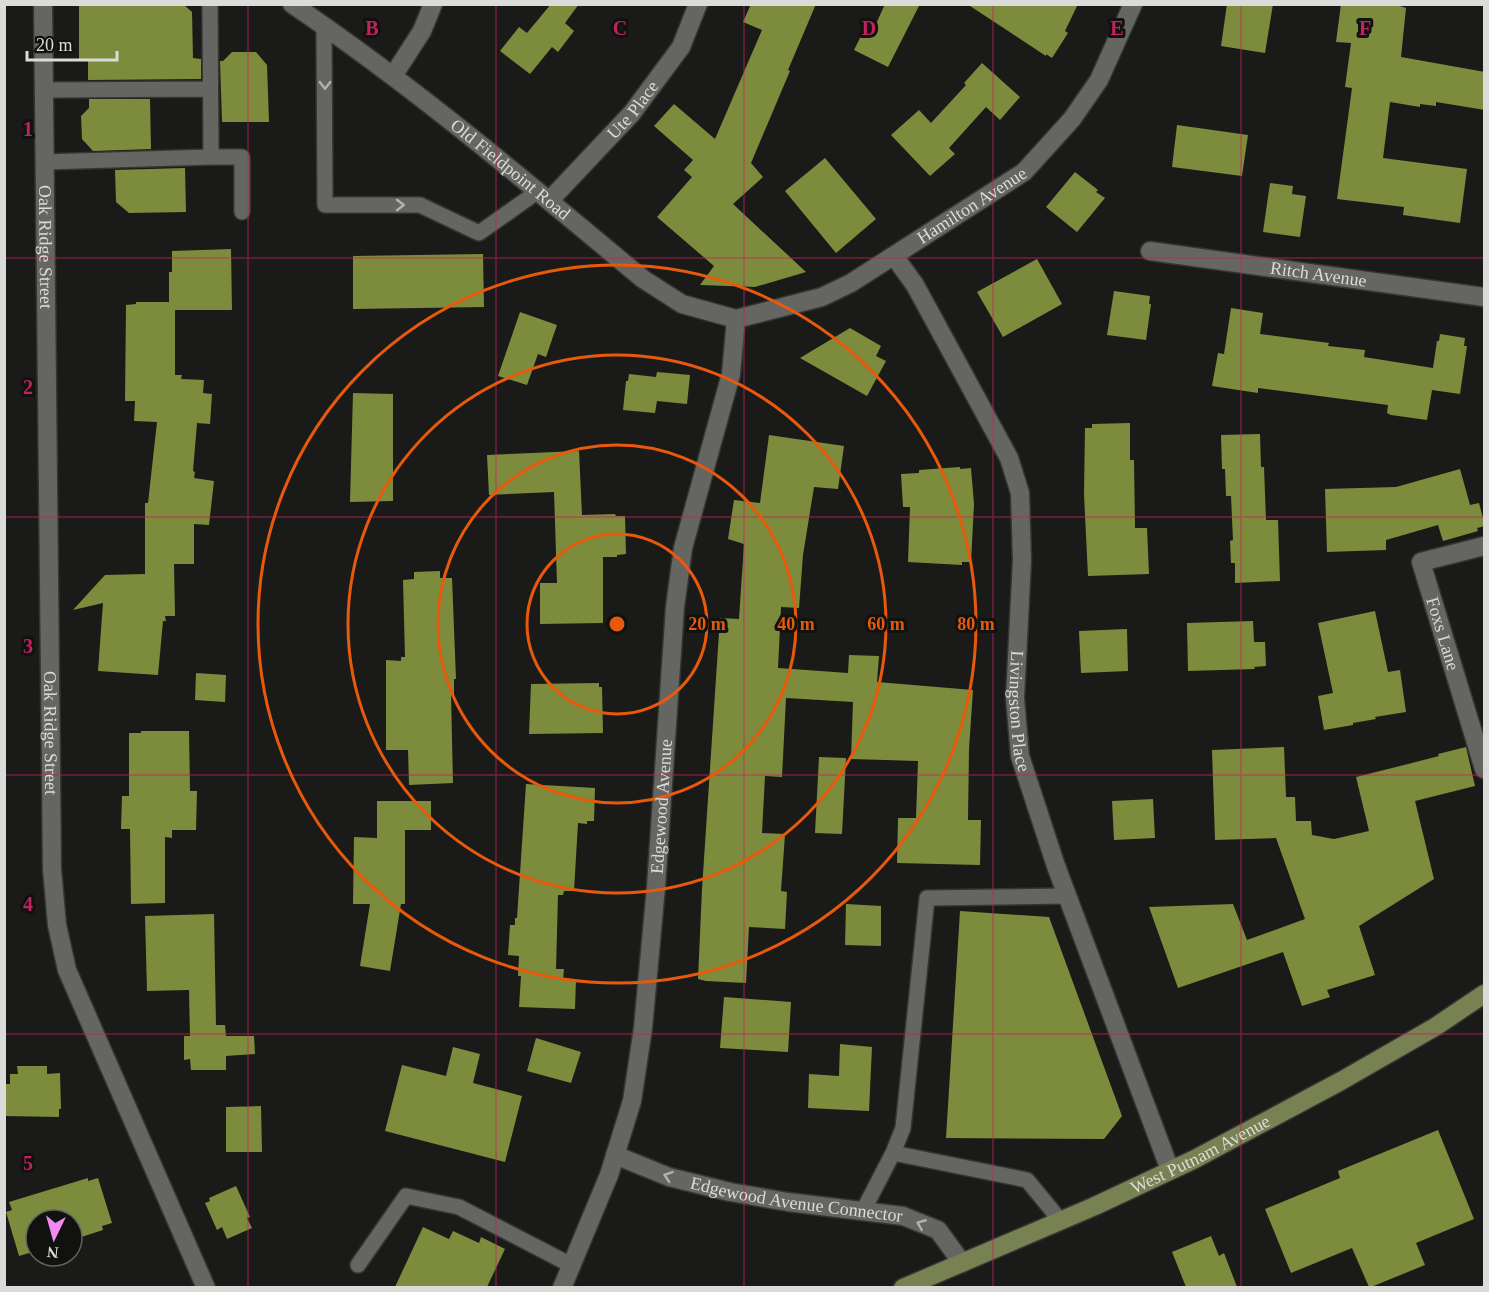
<svg xmlns="http://www.w3.org/2000/svg" width="1489" height="1292" font-family="'Times New Roman',serif">
	<rect width="100%" height="100%" fill="#1a1b18"/>
	<path fill="#7d8c3c" d="M79 4H183L192 12 193 58 201 59V79L88 80V60L79 61Z
		M551 4H579L565 23 574 31 558 52 552 47 530 74 500 51 519 27 527 33Z
		M751 4H816L788 70 790 71 751 163 763 177 733 204 806 272 755 287 700 285 714 266 657 217 692 177 684 170 693 160 654 126 674 104 715 139 762 30 743 22Z
		M885 4H920L888 67 854 50 869 20 876 24Z
		M967 4H1078L1065 31 1068 33 1052 58 1046 54V56Z
		M1227 4H1273L1265 53 1221 46Z
		M1341 4H1393L1406 8 1401 57 1485 72V110L1436 102V106L1420 104V107L1390 102 1383 158 1467 169 1460 223 1403 215 1404 207 1337 199 1352 88 1345 87 1351 43 1336 42Z
		M232 52H256L267 65 269 122H222L220 61H223Z
		M982 63 1020 97 1000 120 986 107 949 148 955 154 930 176 891 135 919 110 931 123 966 85 964 83Z
		M89 99H150L151 149 93 151 82 139 81 116 89 108Z
		M1177 125 1248 135 1242 176 1172 167Z
		M825 158 876 219 836 253 785 191Z
		M185 168 186 212 129 213 116 202 115 170Z
		M1075 172 1098 190 1096 192 1105 198 1077 232 1046 207Z
		M1270 183 1293 186 1292 194 1306 196 1300 237 1263 232Z
		M231 249 232 310H175V375H182L181 379 204 380 203 393 212 394 210 424 197 423 193 471 195 472 194 478 214 481 209 525 194 524V564H174L175 616H165L166 621H163L158 675 98 671 103 603 73 610 105 575 145 574V503H148L157 422 134 421 135 401H125L126 305 136 304V302H169V272H172V251Z
		M483 254 484 307 353 309V256Z
		M1037 259 1062 304 1003 337 977 292Z
		M1114 291 1150 296 1149 304H1151L1146 340 1107 335Z
		M1231 308 1263 313 1260 334 1329 343 1328 346 1365 350 1364 357 1433 368 1437 341H1439L1440 334 1465 338 1464 346H1467L1460 394 1432 390 1427 420 1391 415 1387 413 1388 405 1258 388V393L1212 386 1218 353 1224 354Z
		M520 312 557 325 546 357 538 354 527 385 498 376Z
		M850 328 881 346 876 356 886 361 867 396 800 358Z
		M657 372 690 375 687 404 657 401 655 413 623 410 626 381H628L629 374 656 377Z
		M353 393 393 394V501L350 502Z
		M1130 423V460H1134L1135 528H1147L1149 574 1088 576 1084 494 1085 428H1092V424Z
		M1260 434 1261 467H1264L1266 520H1278L1280 581 1235 583V563H1231L1230 541 1233 540 1231 496H1226L1225 469H1222L1221 435Z
		M769 435 844 446 838 489 814 487 803 555 799 608 781 607 778 668 848 673 849 655 879 656 877 682 973 690 969 749 968 820H981L980 865 897 863 898 818H916L918 761 851 759 853 702 786 698 782 777 765 776 762 833 785 834 781 891 787 892 785 929 749 927 746 983 706 981 698 979 702 889 720 618 739 619 744 544 728 539 734 500 760 503Z
		M579 451 582 515 615 514 616 516H625L626 554 617 555V557H603V623L540 624V583H557L554 492 489 495 487 455Z
		M960 467V469L971 468 974 504 971 562H962V565L908 562 910 507H903L901 474 919 473V470Z
		M1460 469 1470 505 1479 503 1485 526 1477 528 1478 531 1443 541 1438 525 1386 540V550L1327 552 1325 489 1396 487Z
		M440 571V578H452L456 679H454V694H451L453 783 409 785 408 750H386V660L401 661V657H405L403 580 414 579V572Z
		M1375 611 1388 672 1400 670 1406 712 1375 717 1376 719 1353 723V725L1324 730 1318 696 1333 693 1318 623Z
		M1253 621 1254 642H1265L1266 666 1254 667 1255 669 1188 671 1187 623Z
		M1127 629 1128 671 1081 673 1079 631Z
		M196 673 226 675 225 702 195 700Z
		M599 683V687H602L603 733 529 734 531 684Z
		M141 731H189L190 791H197L196 830H172V838L165 837V903L131 904 130 829H121L122 796H129V733H141Z
		M1284 747 1286 797H1295L1296 821H1311L1312 835 1334 839 1369 831 1356 777 1408 764 1439 756 1438 754 1466 747 1475 786 1415 801 1434 879 1359 926 1375 975 1327 990 1330 997 1302 1006 1283 952 1178 988 1149 907 1233 904 1247 940 1305 919 1276 838 1215 840 1212 750Z
		M819 757 846 758 842 834 815 833Z
		M526 784 595 788 594 821H587V824L578 823 574 891H564L563 895H558L556 969H564L563 979H576L575 1009 519 1007 521 976H518L519 956 508 955 510 925H515V918H517Z
		M1153 799 1155 838 1114 840 1112 801Z
		M377 801H431V830H405V904H401L390 971 360 966 370 904H353L354 837 377 838Z
		M846 904 881 906V946L845 945Z
		M960 911 1049 917 1122 1116 1104 1139 946 1138Z
		M214 914 216 1025H225L226 1036H254L255 1054 226 1056V1070H191L190 1059 184 1060V1036H190L189 990 147 991 145 916Z
		M724 997 791 1002 788 1052 720 1048Z
		M536 1038 581 1052 571 1083 527 1071Z
		M840 1044 872 1047 869 1111 808 1108 809 1074 839 1076Z
		M453 1047 480 1054 473 1083 522 1096 505 1162 385 1131 402 1065 446 1076Z
		M17 1066H47V1074L60 1073 61 1109H59V1117L4 1116V1084H10V1074H18Z
		M261 1106 262 1152H226V1107Z
		M1438 1130 1474 1219 1416 1243 1425 1265 1371 1287H1369L1352 1248 1291 1273 1265 1209 1340 1178 1338 1171Z
		M88 1178V1181L98 1178 112 1223 102 1226 103 1230 72 1240V1220H36V1251L19 1256 6 1212 12 1210 9 1202Z
		M236 1186 250 1217 247 1218 252 1228 227 1239 222 1227 217 1230 205 1203 210 1201 209 1198Z
		M423 1227 449 1239 453 1231 479 1243 481 1237 505 1249 487 1287H395Z
		M1211 1236 1219 1256 1224 1253 1237 1287H1186L1172 1252Z"/>
	<g fill="none" stroke-linecap="round" stroke-linejoin="round">
		<defs>
			<path id="lane" d="M210 4 211 157H242V212
				M324 26 325 205H420L479 233 537 192
				M44 90 210 89
				M44 162 211 157
				M893 1153 903 1128 927 898 1067 896
				M863 1211 893 1153 1027 1180 1060 1220
				M358 1265 406 1196 459 1207 571 1265"/>
			<g id="street">
				<path id="s1" d="M43 4 52 869 57 925 67 970 206 1288"/>
				<path d="M393 76 422 31 433 4"/>
				<path id="s2" d="M549 201 632 113 681 47 698 4"/>
				<path id="s3" d="M1150 251 1484 297"/>
				<path id="s4" d="M894 256 915 285 1009 458 1020 493 1022 560 1015 698 1020 756 1056 866 1170 1170"/>
				<path id="s5" d="M1484 546 1421 562 1484 769"/>
				<path id="s6" d="M615 1155 669 1177 730 1192 788 1202 903 1216 938 1230 962 1263"/>
				<path id="s7" d="M562 1288 609 1175 632 1101 643 1028 656 887 675 607 683 548 731 374 736 319"/>
			</g>
			<g id="secondary">
				<path id="s8" d="M292 4C415 87 529 184 643 279L682 304 736 319 822 297 851 283 1024 172 1072 119 1099 80 1133 4"/>
			</g>
			<g id="primary">
				<path id="s9" d="M903 1288 1095 1206 1195 1159 1341 1081 1435 1027 1484 994"/>
			</g>
		</defs>
		<use href="#lane" stroke="#353533" stroke-width="18"/>
		<use href="#street" stroke="#353533" stroke-width="21"/>
		<use href="#secondary" stroke="#353533" stroke-width="21"/>
		<use href="#primary" stroke="#353533" stroke-width="21"/>
		<use href="#lane" stroke="#656662" stroke-width="15"/>
		<use href="#street" stroke="#656662" stroke-width="18"/>
		<use href="#secondary" stroke="#656662" stroke-width="18"/>
		<use href="#primary" stroke="#788152" stroke-width="18"/>
	</g>
	<defs><path id="oneway-chevron" d="M-2-3.5L2.5 0L-2 3.5" fill="none" stroke-width="1.6" stroke-linecap="round" stroke-linejoin="round" transform="scale(1.5)"/></defs>
	<g stroke="#b2b3af">
		<use href="#oneway-chevron" transform="translate(325 85) rotate(90)"/>
		<use href="#oneway-chevron" transform="translate(400 205)"/>
		<use href="#oneway-chevron" transform="translate(668 1176) rotate(-161)"/>
		<use href="#oneway-chevron" transform="translate(921 1224) rotate(-158)"/>
	</g>
	<path fill="none" stroke="#c32261" stroke-width="1.5" stroke-opacity="0.55" d="M248 4V1288M496 4V1288M744 4V1288M993 4V1288M1241 4V1288M4 258H1484M4 517H1484M4 775H1484M4 1034H1484"/>
	<g fill="none" stroke="#e8590c" stroke-width="3">
		<circle cx="617" cy="624" r="90"/>
		<circle cx="617" cy="624" r="179"/>
		<circle cx="617" cy="624" r="269"/>
		<circle cx="617" cy="624" r="359"/>
	</g>
	<g text-anchor="middle" stroke-width="6" stroke-linejoin="round" paint-order="stroke">
		<g font-size="18" fill="#dbdcd9" stroke="#11120f">
			<text dy="6" stroke="none"><textPath href="#s2" startOffset="124">Ute Place</textPath></text>
			<text dy="6" stroke="none"><textPath href="#s8" startOffset="274">Old Fieldpoint Road</textPath></text>
			<text dy="6" stroke="none"><textPath href="#s8" startOffset="813">Hamilton Avenue</textPath></text>
			<text dy="6" stroke="none"><textPath href="#s1" startOffset="243">Oak Ridge Street</textPath></text>
			<text dy="6" stroke="none"><textPath href="#s3" startOffset="170">Ritch Avenue</textPath></text>
			<text dy="6" stroke="none"><textPath href="#s5" startOffset="140">Foxs Lane</textPath></text>
			<text dy="6" stroke="none"><textPath href="#s4" startOffset="488">Livingston Place</textPath></text>
			<text dy="6" stroke="none"><textPath href="#s1" startOffset="729">Oak Ridge Street</textPath></text>
			<text dy="6" stroke="none"><textPath href="#s7" startOffset="496">Edgewood Avenue</textPath></text>
			<text dy="6" stroke="none"><textPath href="#s9" startOffset="326">West Putnam Avenue</textPath></text>
			<text dy="6" stroke="none"><textPath href="#s6" startOffset="188">Edgewood Avenue Connector</textPath></text>
		</g>
	</g>
	<g font-size="20" text-anchor="middle" font-weight="bold" fill="#c32261" stroke="#11120f" stroke-width="6" stroke-linejoin="round" paint-order="stroke">
		<text x="372" y="35">B</text>
		<text x="620" y="35">C</text>
		<text x="869" y="35">D</text>
		<text x="1117" y="35">E</text>
		<text x="1365" y="35">F</text>
		<text x="28" y="136">1</text>
		<text x="28" y="394">2</text>
		<text x="28" y="653">3</text>
		<text x="28" y="911">4</text>
		<text x="28" y="1170">5</text>
	</g>
	<circle cx="617" cy="624" r="9" fill="#e8590c" stroke="#11120f" stroke-width="3"/>
	<g font-size="18" text-anchor="middle" font-weight="bold" fill="#e8590c" stroke="#11120f" stroke-width="6" stroke-linejoin="round" paint-order="stroke">
		<text x="707" y="630">20 m</text>
		<text x="796" y="630">40 m</text>
		<text x="886" y="630">60 m</text>
		<text x="976" y="630">80 m</text>
	</g>
	<rect width="1489" height="1292" fill="none" stroke="#dbdcd9" stroke-width="12"/>
	<g transform="translate(54 1238) rotate(185)"><circle r="28" fill="#11120f" stroke="#626360" stroke-width="1.5"/>
	<path d="M0-4.5L10 22L0 15L-10 22Z" fill="#f28af2"/>
	<text y="-9" font-size="16" font-weight="bold" text-anchor="middle" fill="#dbdcd9">N</text>
	</g>
	<path d="M27 51v9h90v-9" fill="none" stroke="#dbdcd9" stroke-width="3"/>
	<text x="36" y="51" font-size="18" fill="#dbdcd9" stroke="#11120f" stroke-width="4.5" paint-order="stroke">20 m</text>
</svg>
